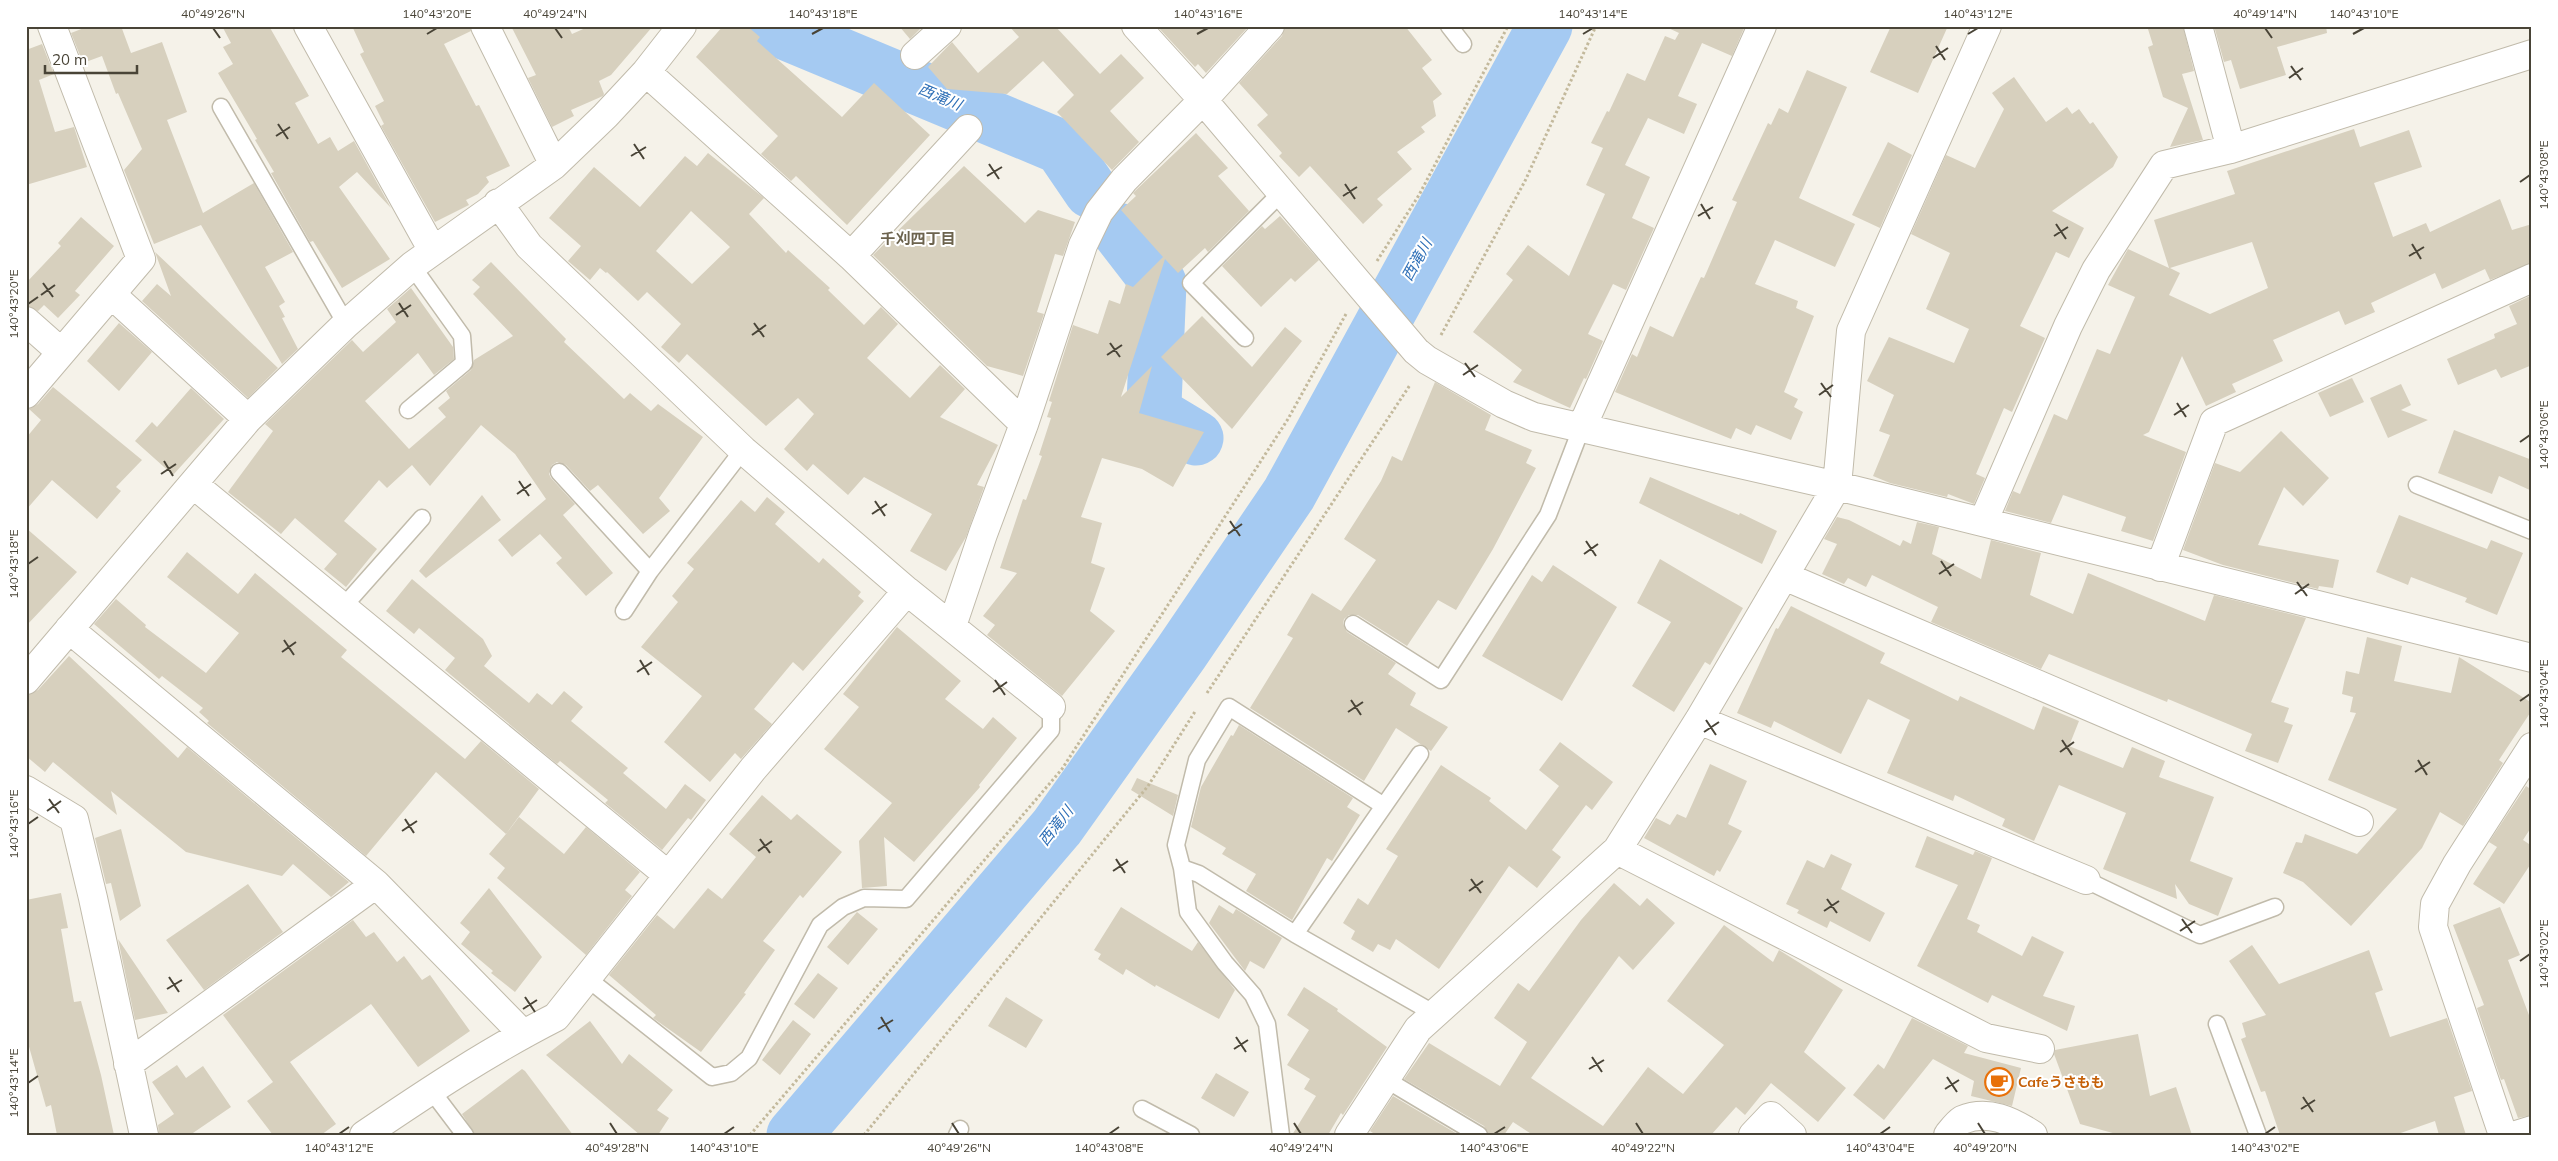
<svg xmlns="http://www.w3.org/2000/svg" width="2558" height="1161" font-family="Mulish,'Noto Sans JP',sans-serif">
	<rect width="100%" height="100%" fill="#f5f2e9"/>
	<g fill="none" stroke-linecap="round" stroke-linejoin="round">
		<path stroke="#a5caf2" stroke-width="55" d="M770 26 1061 147 1091 191
			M1118 230 1159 283 1154 404 1161 417 1196 438
			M794 1135 1057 827 1181 653 1289 494 1545 26"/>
	</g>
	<path fill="#d7d0be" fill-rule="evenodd" d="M89 26H121L131 53 162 42 187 112 167 120 203 213 254 183 293 252 265 267 285 302 279 306 285 317 282 318 298 349 282 364 201 225 154 244 124 170 142 149 118 93 116 94 102 56 83 63 71 33Z
		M222 26H269L309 96 295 103 318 144 330 137 338 151 354 141 391 208 357 172 339 187 390 259 342 288 313 241 310 242 271 173 274 172 255 140 257 139 218 73 233 64 223 47 231 43Z
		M352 26H470L471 31 444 44 476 106 479 105 510 166 486 177 489 182 478 194 466 200 469 205 435 222 381 126 384 124 375 106 384 101 360 54 364 52Z
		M511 26H568L572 34 590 26H653L611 75 599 81 604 94 603 96 571 110 574 116 552 127 528 78 536 75Z
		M723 26H747L760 37 757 41 842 117 874 83 930 135 847 225 796 176 791 181 761 154 778 136 696 57Z
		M899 26H923L910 39Z
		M1009 26H1055L1100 74 1121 54 1144 78 1110 111 1139 142 1112 170 1057 112 1074 95 1043 61 1007 94 947 89 928 67 952 42 978 73 1019 37Z
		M1157 26H1249L1206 73 1198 64 1195 67Z
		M1285 26H1405L1432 60 1422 68 1442 94 1433 101 1436 116 1421 127 1425 132 1397 152 1412 169 1377 199 1383 205 1363 224 1310 166 1299 177 1279 156 1282 153 1257 125 1268 115 1239 83 1282 36Z
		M1664 26H1745L1732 56 1702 43 1678 96 1697 104 1684 134 1648 118 1625 165 1650 177 1632 218 1654 228 1626 290 1613 284 1588 334 1603 341 1586 379 1584 378 1570 408 1513 382 1522 370 1473 332 1513 280 1506 274 1528 245 1569 276 1605 194 1586 185 1603 148 1591 143 1607 111 1609 112 1627 73 1645 81 1665 36 1675 40 1679 33Z
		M1891 26H1948L1918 93 1870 72Z
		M2147 26H2183L2194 71 2182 74 2203 140 2170 147 2188 108 2163 97 2148 47 2153 45Z
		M2214 26H2326L2327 33 2277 47 2286 75 2240 89 2231 60 2224 62Z
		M42 44 54 74 39 80 55 132 74 127 87 167 26 185V50Z
		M1807 70 1847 87 1799 198 1855 224 1835 267 1775 240 1755 284 1798 301 1796 308 1814 316 1784 392 1798 399 1794 407 1803 412 1791 440 1756 425 1751 435 1736 428 1731 439 1615 392 1632 354 1637 357 1650 326 1673 337 1701 277 1704 278 1737 202 1732 200 1768 123 1771 125 1779 108 1788 113Z
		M2014 77 2046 122 2067 107 2072 114 2079 109 2090 124 2093 122 2118 157 2113 167 2052 211 2084 228 2069 258 2056 252 2020 326 2045 338 2012 412 2004 408 1976 474 1985 478 1974 504 1948 494 1947 497 1890 483 1873 476 1890 435 1879 431 1894 395 1867 381 1889 337 1954 363 1969 329 1926 309 1950 253 1911 234 1946 155 1975 168 2004 109 1992 93Z
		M2354 129 2360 147 2409 130 2422 167 2374 183 2393 237 2426 223 2430 232 2500 199 2512 230 2532 224V263L2490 280 2485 269 2442 289 2435 273 2371 303 2375 312 2345 325 2339 311 2273 340 2283 361 2232 384 2236 392 2206 406 2182 356 2149 432 2143 435 2186 452 2153 541 2121 531 2126 517 2063 495 2051 523 2005 511 2013 491 2020 494 2054 414 2067 420 2097 349 2110 354 2135 297 2108 285 2128 249 2169 268 2154 220 2235 194 2227 171ZM2252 242 2268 288 2210 314 2169 295 2180 273 2170 268Z
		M1196 133 1228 168 1218 176 1249 211 1208 252 1205 248 1178 273 1165 259 1121 397 1152 366 1139 413 1204 432 1173 487 1142 469 1102 458 1081 517 1102 523 1091 563 1105 568 1090 611 1115 631 1062 696 987 635 995 625 983 616 1017 573 1000 568 1023 499 1026 500 1042 456 1039 455 1051 418 1047 417 1052 402 1049 401 1073 325 1098 334 1109 300 1120 304 1126 284 1133 287 1163 257 1121 210 1136 196 1133 193 1136 190Z
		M1888 142 1912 155 1880 228 1852 215Z
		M708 153 764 198 749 214 786 253 788 250 830 288 828 290 864 325 881 307 898 324 867 358 910 398 940 365 965 389 940 417 998 445 977 485 984 487 966 537 946 571 910 551 932 514 864 477 848 495 813 464 807 471 784 449 814 414 798 398 766 426 687 354 679 363 661 347 681 324 647 292 638 301 607 272 606 273 600 268 590 280 568 261 581 246 549 218 594 167 640 207 685 156 697 166ZM691 211 730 247 692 284 656 251Z
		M964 166 1025 223 1038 210 1075 222 1063 256 1055 254 1037 312 1044 314 1023 376 987 366 873 255Z
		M1280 216 1319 260 1295 282 1291 278 1261 307 1222 266 1262 226 1265 229Z
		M81 217 114 246 75 291 80 295 58 318 44 305 38 311 26 306V283L61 246 58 243Z
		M155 252 278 368 248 398 142 301 157 284 171 296Z
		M491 262 566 339 564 342 624 399 630 393 651 411 658 404 703 437 659 498 670 511 643 534 598 485 590 491 566 465 557 462 552 465 549 474 551 478 575 504 563 515 613 573 586 596 556 563 562 558 540 534 512 557 498 540 546 499 515 454 481 425 430 486 412 465 387 488 379 480 344 521 377 549 346 587 324 569 337 554 295 518 281 534 228 492 273 431 265 424 352 340 363 352 396 322 387 309 411 288 453 347 454 359 434 375 418 353 365 401 409 449 446 417 438 408 450 398 446 391 471 370 474 360 513 336 473 294 480 287 472 280Z
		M2532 295V365L2501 378 2496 369 2458 385 2447 359 2495 338 2494 334 2517 324 2509 306Z
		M1202 316 1252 367 1285 327 1302 341 1232 429 1161 357Z
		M119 323 152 352 119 391 87 361Z
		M2352 378 2364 402 2330 417 2318 393Z
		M1435 382 1491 415 1485 430 1532 450 1526 463 1536 468 1493 549 1456 610 1438 600 1407 646 1358 615H1349L1344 619 1343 624 1347 632 1396 663 1388 674 1416 693 1410 705 1448 727 1431 751 1396 728 1364 781 1250 708 1293 638 1287 635 1312 593 1341 611 1376 560 1344 539 1381 481 1392 456 1402 461Z
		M2401 384 2411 405 2401 410 2428 420 2388 438 2370 398Z
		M53 387 142 460 116 487 121 491 97 519 52 480 26 510V438L41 420 29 409 38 404Z
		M191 388 224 419 173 475 135 441 152 422 157 427Z
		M2454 430 2532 460V491L2499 476 2492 494 2438 473Z
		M2281 431 2329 478 2303 506 2284 487 2258 545 2339 560 2333 588 2319 586 2318 589 2223 565 2183 550 2215 463 2240 472Z
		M1650 477 1739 515 1740 513 1777 531 1762 564 1639 503Z
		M482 495 501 520 426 578 419 571Z
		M767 497 785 512 775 524 819 563 823 558 861 592 858 596 864 601 803 671 793 662 754 709 772 724 741 759 735 753 710 782 664 742 702 696 641 647 678 602 672 596 694 569 687 563 741 500 755 512Z
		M2399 515 2487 549 2491 540 2523 553 2497 615 2465 602 2467 598 2411 577 2408 585 2376 572Z
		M1837 517 1849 520 1900 546 1903 540 1911 544 1917 522 1939 527 1932 554 1981 579 1991 540 2041 553 2030 595 2073 614 2088 573 2205 621 2214 595 2306 618 2271 702 2289 708 2284 722 2293 725 2278 763 2245 751 2252 734 2168 699 2167 702 2049 654 2041 669 1931 622 1938 607 1872 575 1866 587 1848 578 1844 584 1822 574 1837 544 1824 539Z
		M26 528 77 572 26 626Z
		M187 552 238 594 255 573 347 650 341 657 465 759 481 741 539 789 506 834 519 817 564 854 586 827 640 872 625 890 632 896 586 955 497 878 505 868 489 854 506 834 436 772 366 856 207 723 209 721 199 712 203 708 162 676 159 679 94 624 116 599 146 625 145 627 206 673 239 633 167 577Z
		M1660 559 1743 608 1710 665 1705 662 1674 712 1632 686 1671 622 1637 603Z
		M1553 565 1617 607 1562 701 1482 656 1532 575 1542 582Z
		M412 579 483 639 492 656 484 666 529 703 537 693 552 705 564 691 583 707 571 721 628 768 623 773 666 809 685 784 706 800 691 820 688 818 662 850 605 803 608 800 560 761 557 764 445 670 455 658 419 628 414 634 386 611Z
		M1791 606 1885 653 1880 663 1958 701 1960 696 2034 730 2043 706 2079 721 2069 746 2123 768 2132 747 2165 761 2159 777 2214 797 2190 861 2233 878 2218 916 2189 904 2175 884 2177 899 2103 869 2126 813 2059 785 2034 841 2002 826 2005 819 1955 795 1953 801 1887 773 1910 720 1868 699 1841 754 1774 721 1771 728 1737 713 1776 628 1778 629Z
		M897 627 961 681 945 699 983 729 993 717 1017 738 979 785 980 787 914 862 884 837 887 886 862 888 859 841 892 803 824 749 859 707 843 694Z
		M2367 637 2402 646 2394 681 2451 693 2459 657 2532 703V710L2499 760 2503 763 2463 826 2440 812 2422 848 2351 926 2303 882 2283 873 2296 842 2302 843 2305 834 2357 854 2397 809 2328 780 2356 713 2350 712 2353 697 2342 694 2346 671 2359 674Z
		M69 656 178 758 187 747 349 882 331 897 293 864 282 876 186 852 111 791 117 815 53 762 45 772 26 756V695L38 690Z
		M1239 725 1353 798 1347 807 1360 815 1332 861 1327 858 1292 920 1246 891 1256 874 1222 854 1226 848 1191 827 1201 787 1231 735 1233 736Z
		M1560 742 1613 782 1592 810 1586 805 1552 850 1561 857 1537 888 1509 866 1439 969 1396 939 1390 950 1378 944 1373 952 1351 939 1355 931 1343 923 1358 898 1368 905 1398 856 1386 849 1441 765 1491 798 1489 801 1526 830 1559 786 1539 770Z
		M1710 764 1747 781 1728 824 1742 831 1720 872 1717 870 1714 876 1644 838 1656 818 1670 825 1677 814 1686 818Z
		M1137 778 1178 795 1173 816 1131 790Z
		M2526 786 2532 790V826L2523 840 2532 846V862L2504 904 2473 884 2497 847 2489 842Z
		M762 795 791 820 797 814 842 852 803 898 800 895 763 941 775 950 744 993 746 994 701 1052 653 1018 656 1015 609 975 657 915 674 929 708 888 722 899 756 857 729 834Z
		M121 829 141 906 120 921 111 883 106 884 95 838Z
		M1927 836 1973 855 1975 851 1992 858 1967 919 1980 925 1977 932 2022 956 2032 936 2064 952 2043 996 2075 1006 2067 1031 1992 995 1988 1003 1917 966 1958 885 1915 867Z
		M1831 854 1852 864 1841 889 1885 913 1870 942 1830 921 1827 928 1797 913 1799 910 1786 904 1807 860 1824 868Z
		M1614 883 1640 906 1647 898 1675 923 1633 970 1619 956 1531 1078 1603 1126 1648 1067 1683 1094 1724 1045 1667 1001 1724 925 1773 962 1779 950 1843 990 1804 1052 1846 1088 1818 1122 1771 1083 1745 1115 1736 1107 1711 1135H1533L1513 1122 1504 1135H1489L1484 1126 1404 1079 1429 1043 1500 1086 1527 1042 1494 1018 1518 983 1529 991 1581 920Z
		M248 884 283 932 204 990 166 940Z
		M489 888 542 957 515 992 491 973 493 971 461 944 470 932 460 923Z
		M61 893 68 928 61 929 74 1002 81 1001 101 1075 114 1135H57L51 1105 46 1107 26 1036V900Z
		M1219 905 1233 914 1236 909 1282 938 1264 969 1250 961 1245 971 1209 923Z
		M1121 907 1192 951 1198 942 1235 990 1219 1019 1156 985 1155 987 1126 969 1123 975 1098 959 1101 954 1094 950Z
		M2500 907 2520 955 2508 960 2532 1023V1115L2518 1118 2504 1079 2501 1080 2477 1008 2484 1005 2453 925Z
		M857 912 878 929 848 965 827 947Z
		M353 920 366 937 374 932 397 962 404 956 422 980 430 975 470 1031 418 1067 371 1004 290 1062 336 1124 321 1135H273L247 1101 273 1082 223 1015Z
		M118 939 168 1013 135 1020Z
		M2252 945 2279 984 2369 950 2383 990 2375 993 2390 1037 2447 1018 2472 1091 2454 1097 2466 1135H2439L2435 1121 2395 1135H2280L2265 1091 2261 1092 2241 1039 2246 1037 2242 1023 2266 1015 2229 961Z
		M818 973 838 988 814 1019 794 1004Z
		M1304 987 1338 1009 1337 1011 1387 1047 1343 1115 1341 1113 1328 1135H1292L1316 1096 1304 1089 1310 1079 1287 1065 1309 1030 1287 1015Z
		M1006 997 1043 1020 1026 1048 988 1026Z
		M1912 1018 1968 1046 1964 1053 2021 1068 2012 1106 1971 1096 1974 1081 1933 1059 1884 1120 1853 1095 1878 1064 1884 1069Z
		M793 1020 811 1034 780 1075 762 1060Z
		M590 1021 622 1064 629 1054 673 1090 657 1110 669 1118 658 1135H640L546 1055Z
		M2138 1034 2150 1096 2176 1087 2192 1135H2120L2080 1124 2054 1054 2055 1050Z
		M177 1065 186 1078 203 1066 231 1107 190 1135H159L158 1125 174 1114 152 1082Z
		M522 1069 525 1071 573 1135H475L462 1114Z
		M1216 1073 1249 1092 1234 1117 1201 1098Z
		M1393 1096 1459 1135H1376L1370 1131Z"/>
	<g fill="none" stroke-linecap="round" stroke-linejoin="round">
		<defs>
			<path id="service" d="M1449 26 1463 44
				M221 107 346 324
				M1245 338 1191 283 1282 192
				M408 410 464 363 462 336 412 266
				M559 472 650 571
				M2417 485 2532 531
				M343 607 422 518
				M624 611 650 571 743 450
				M1353 624 1441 680 1548 515 1581 429
				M1182 868 1176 845 1197 760 1229 707 1384 806
				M2086 880 2200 935 2275 907
				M1295 934 1420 754
				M588 979 712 1077 731 1073 749 1058 820 925 843 907 864 898 906 899 1051 730V707
				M2217 1024 2258 1135
				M1385 1079 1479 1135
				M431 1090 465 1135
				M1142 1109 1191 1135
				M957 1135 960 1129
				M1281 1135 1267 1024 1253 995 1225 963 1188 912 1182 868 1199 874 1295 934 1435 1014"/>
			<path id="minor" d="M308 26 433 251
				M485 26 554 165
				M1136 26 1203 100 1416 351 1427 360 1504 404 1534 417 1837 486 2532 658
				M2198 26 2231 149
				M915 55 947 26
				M646 72 851 256 1024 424
				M498 203 529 246 743 450 907 591 1051 707
				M851 256 968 129
				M112 295 248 419
				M26 321 61 352
				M26 394 141 259 52 26
				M1581 429 1762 26
				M193 484 668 875
				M1983 522 2068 326 2096 270 2164 165 2231 149 2532 54
				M2160 567 2214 422 2532 278
				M1784 576 2359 822
				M952 626 983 534 1024 424 1083 245 1099 212 1124 180 1203 100 1270 26
				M69 629 376 884 523 1034
				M26 680 248 419 346 324 412 266 554 165 605 116 646 72 682 26
				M1699 720 2086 880
				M26 790 74 819 93 898 144 1135
				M1617 850 1986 1038 2040 1049
				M128 1064 376 884
				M364 1135C426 1093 489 1051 556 1017L753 769 907 591
				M1349 1135 1418 1029 1617 850 1699 720 1837 486 1851 331 1987 26
				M1753 1135 1771 1116 1792 1135
				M1948 1135C1952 1130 1957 1123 1962 1120 1988 1109 2012 1121 2033 1135
				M2503 1135 2433 927 2435 904 2457 864 2532 747
				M2516 1135 2532 1130"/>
		</defs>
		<use href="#service" stroke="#c1bbab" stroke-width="19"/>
		<use href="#minor" stroke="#c1bbab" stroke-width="30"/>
		<path stroke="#c3b99c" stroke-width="3" stroke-dasharray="2.5 2.5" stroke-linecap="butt" d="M1377 261 1419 195 1508 26
			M1441 335 1525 181 1596 26
			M1207 693 1410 385
			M750 1135 1062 769 1288 419 1346 314
			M864 1135 1148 786 1196 710"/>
		<use href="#service" stroke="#fff" stroke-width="16"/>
		<use href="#minor" stroke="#fff" stroke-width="28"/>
	</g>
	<path fill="none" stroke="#494437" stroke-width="2" d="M213 28 220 38M555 28 562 38M2265 28 2272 38M427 34 437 28M812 34 823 28M1197 34 1208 28M1583 34 1593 28M1968 34 1978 28M2353 34 2364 28M1936 46 1945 60M1933 58 1948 48M2291 66 2301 80M2289 78 2303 68M278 124 288 139M276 136 290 127M634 144 644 159M631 156 646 147M989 164 999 179M987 176 1002 167M2520 182 2530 175M1345 184 1355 199M1343 196 1357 187M1701 204 1710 219M1698 216 1713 207M2056 224 2066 239M2054 236 2068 227M2412 244 2421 259M2409 256 2424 247M43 283 53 297M41 295 55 285M399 303 408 317M28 304 38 297M396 315 411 305M754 323 764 337M752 335 766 325M1110 343 1120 357M1107 355 1122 345M1465 363 1475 377M1463 375 1478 365M1821 383 1831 397M1819 395 1833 385M2177 403 2186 417M2174 415 2189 405M2520 442 2530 435M164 461 173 476M161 474 176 464M519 481 529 496M517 494 531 484M875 501 885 516M872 514 887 504M1230 521 1240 536M1228 534 1242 524M1586 541 1596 556M1584 554 1598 544M1941 561 1951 576M28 564 38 557M1939 574 1954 564M2297 582 2307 596M2295 594 2309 584M284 640 294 655M282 652 296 642M640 660 649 675M637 672 652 662M995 680 1005 695M993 692 1007 682M1351 700 1361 715M2520 701 2530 694M1348 712 1363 702M1706 720 1716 735M1704 732 1719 722M2062 740 2072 755M2060 752 2074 742M2418 760 2427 775M2415 772 2430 762M49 799 59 813M47 811 61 801M405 819 414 833M28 824 38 817M402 831 417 821M760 839 770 853M758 851 772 841M1116 859 1125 873M1113 871 1128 861M1471 879 1481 893M1469 891 1483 881M1827 899 1837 913M1824 911 1839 901M2182 919 2192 933M2180 931 2195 921M2520 961 2530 954M169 977 179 992M167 989 182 980M525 997 535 1012M523 1009 537 1000M881 1017 890 1032M878 1029 893 1020M1236 1037 1246 1052M1234 1049 1248 1040M1592 1057 1602 1072M1589 1069 1604 1060M1947 1077 1957 1092M28 1083 38 1076M1945 1089 1959 1080M2303 1097 2313 1112M2301 1109 2315 1100M610 1123 617 1134M952 1123 959 1134M1294 1123 1301 1134M1636 1123 1643 1134M1978 1123 1985 1134M339 1134 349 1127M724 1134 734 1127M1109 1134 1119 1127M1494 1134 1505 1127M1880 1134 1890 1127M2265 1134 2275 1127"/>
	<defs>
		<symbol id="cafe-ring" viewBox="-11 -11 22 22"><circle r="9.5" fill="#fff" stroke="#e8710a" stroke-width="1.5"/><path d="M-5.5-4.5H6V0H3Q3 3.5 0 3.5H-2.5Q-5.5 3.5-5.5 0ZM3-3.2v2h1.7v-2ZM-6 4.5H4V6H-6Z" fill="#e8710a"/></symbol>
	</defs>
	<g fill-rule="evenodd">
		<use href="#cafe-ring" x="1983" y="1066" width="32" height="32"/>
	</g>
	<g text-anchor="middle" stroke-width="4" stroke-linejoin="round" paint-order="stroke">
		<g font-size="14" font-weight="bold" fill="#c56008" stroke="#fff" text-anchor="start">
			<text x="2018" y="1087">Cafeうさもも</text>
		</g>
		<g font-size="15" font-style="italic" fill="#2e6fb7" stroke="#fff">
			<text transform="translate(940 97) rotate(23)" y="5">西滝川</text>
			<text transform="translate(1417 260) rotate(-61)" y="5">西滝川</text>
			<text transform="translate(1056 826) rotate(-52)" y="5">西滝川</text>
		</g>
		<g font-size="15" font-weight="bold" fill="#6c634e" stroke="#fff">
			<text x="918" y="244">千刈四丁目</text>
		</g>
	</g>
	<rect width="2558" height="1161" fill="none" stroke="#ffffff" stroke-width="55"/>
	<path d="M45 65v8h92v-8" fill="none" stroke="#494437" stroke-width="2.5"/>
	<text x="52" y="65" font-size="15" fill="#494437" stroke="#ffffff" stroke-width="4" paint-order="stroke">20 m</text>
	<rect x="28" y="28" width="2502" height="1106" fill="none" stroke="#494437" stroke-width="2"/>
	<g font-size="12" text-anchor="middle" fill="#494437">
		<text x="213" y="18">40°49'26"N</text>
		<text x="437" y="18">140°43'20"E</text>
		<text x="555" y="18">40°49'24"N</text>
		<text x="823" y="18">140°43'18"E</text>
		<text x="1208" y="18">140°43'16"E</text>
		<text x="1593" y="18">140°43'14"E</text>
		<text x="1978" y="18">140°43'12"E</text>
		<text x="2265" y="18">40°49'14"N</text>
		<text x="2364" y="18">140°43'10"E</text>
		<text transform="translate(2544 175) rotate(-90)" y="4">140°43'08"E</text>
		<text transform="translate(14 304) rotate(-90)" y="4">140°43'20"E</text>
		<text transform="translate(2544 435) rotate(-90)" y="4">140°43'06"E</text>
		<text transform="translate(14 564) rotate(-90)" y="4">140°43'18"E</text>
		<text transform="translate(2544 694) rotate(-90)" y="4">140°43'04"E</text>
		<text transform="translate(14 824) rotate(-90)" y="4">140°43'16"E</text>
		<text transform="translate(2544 954) rotate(-90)" y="4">140°43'02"E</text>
		<text transform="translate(14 1083) rotate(-90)" y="4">140°43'14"E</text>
		<text x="339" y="1152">140°43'12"E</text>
		<text x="617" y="1152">40°49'28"N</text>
		<text x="724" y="1152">140°43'10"E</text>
		<text x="959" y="1152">40°49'26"N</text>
		<text x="1109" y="1152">140°43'08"E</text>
		<text x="1301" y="1152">40°49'24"N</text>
		<text x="1494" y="1152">140°43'06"E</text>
		<text x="1643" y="1152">40°49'22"N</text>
		<text x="1880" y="1152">140°43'04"E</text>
		<text x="1985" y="1152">40°49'20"N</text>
		<text x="2265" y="1152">140°43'02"E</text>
	</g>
</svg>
